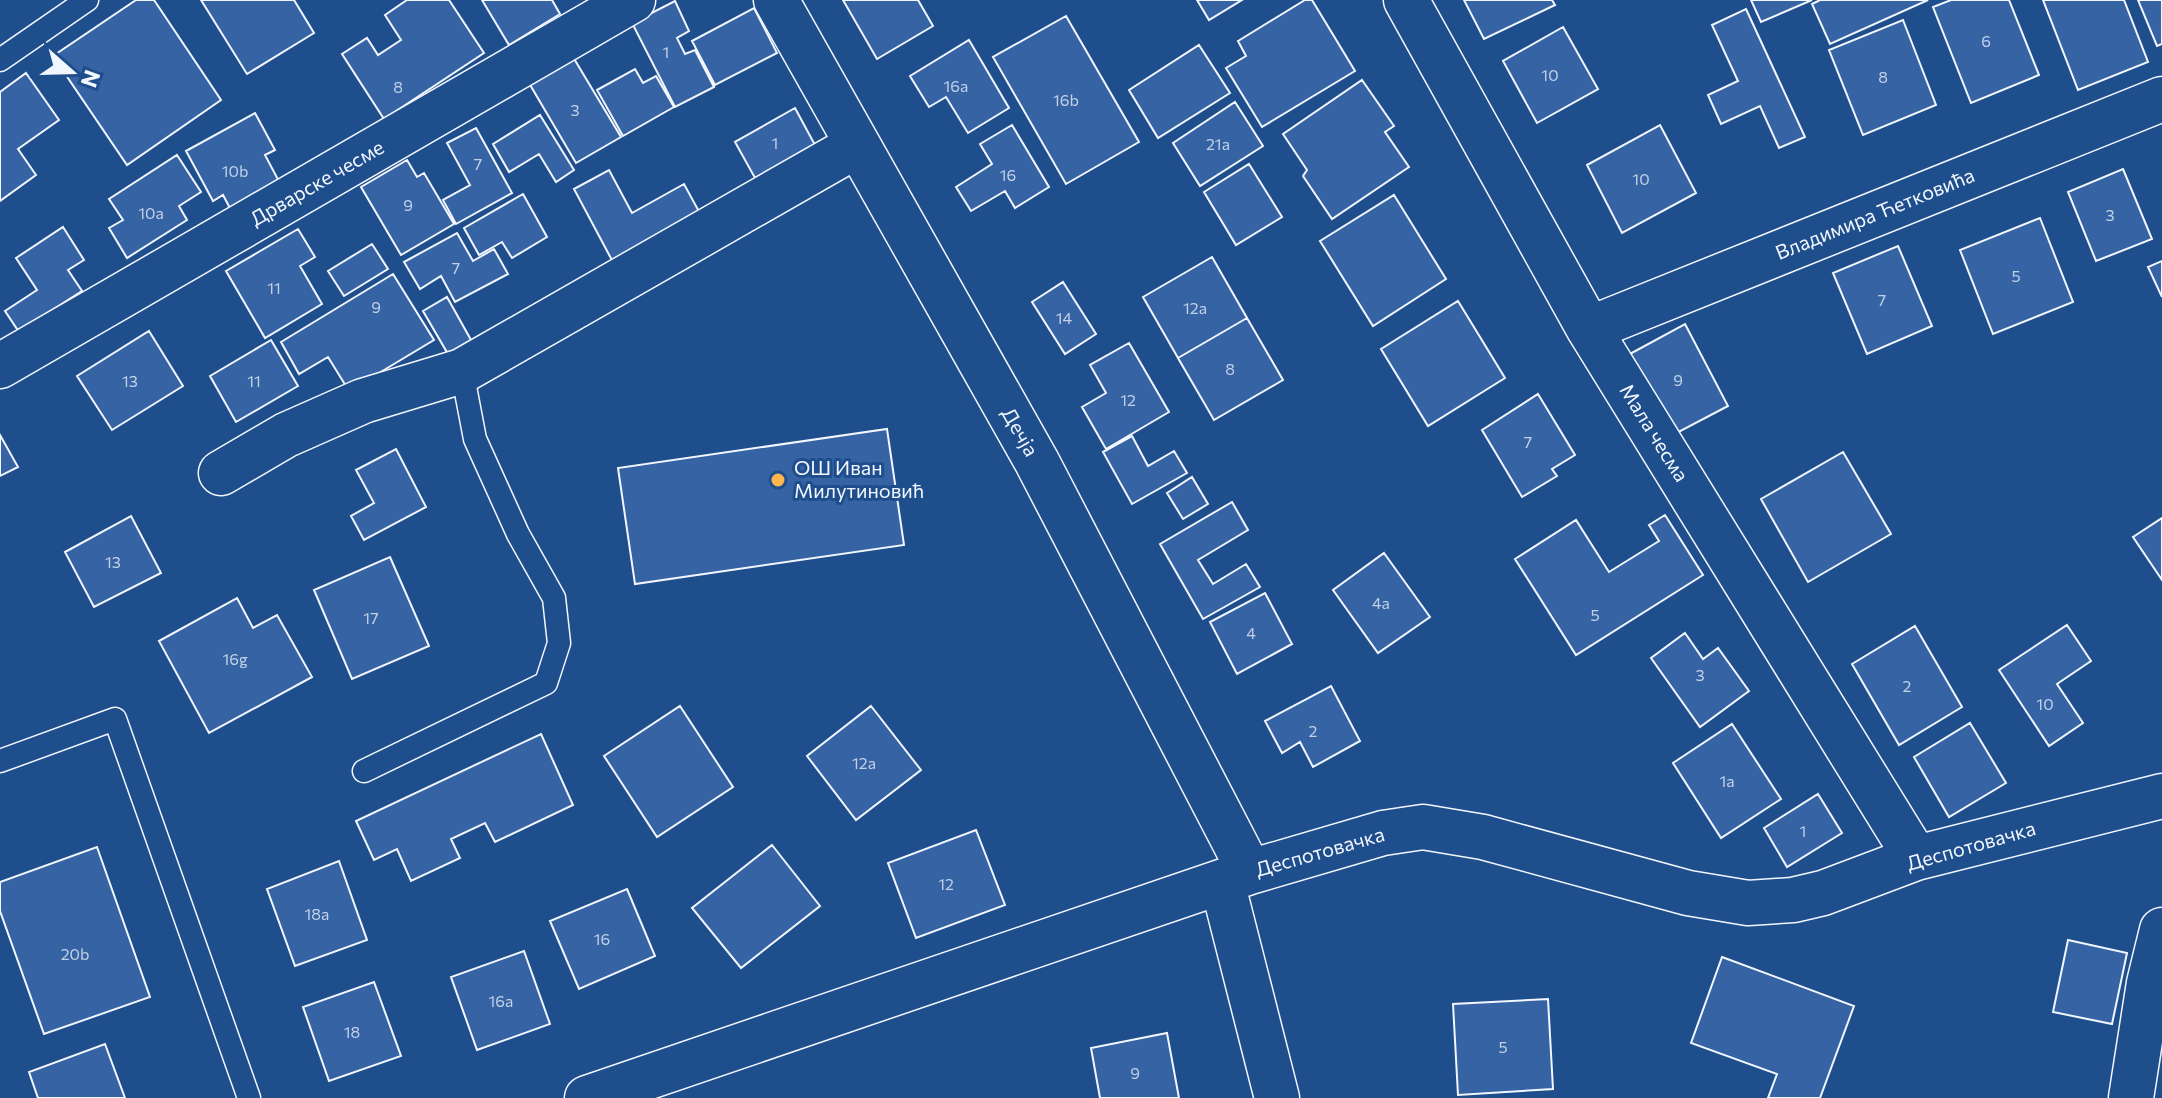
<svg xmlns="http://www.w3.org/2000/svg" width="2162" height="1098" font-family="Commissioner,sans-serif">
	<rect width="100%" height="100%" fill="#1f4e8c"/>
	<path fill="#3563a3" stroke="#f2f6ff" stroke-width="2" d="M136 0H154L221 100 127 165 53 56Z
		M201 0H294L314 33 247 74Z
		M407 0H449L484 53 384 119 342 54 367 38 378 55 401 40 385 15Z
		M482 0H552L560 14 509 45Z
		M843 0H918L933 26 877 59Z
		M1197 0H1242L1209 20Z
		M1305 0H1312L1355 71 1262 127 1226 68 1246 56 1238 41Z
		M1464 0H1552L1555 5 1484 39Z
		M1751 0H1812L1761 22Z
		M1820 0H1928L1830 44 1812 4Z
		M1951 0H2009L2039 75 1971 103 1933 7Z
		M2043 0H2124L2148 62 2078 90Z
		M2138 0H2162V44L2157 46Z
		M675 1 689 31 677 38 685 54 695 50 714 87 675 107 632 23Z
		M754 8 777 53 715 85 692 41Z
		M1746 9 1805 137 1779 148 1760 106 1721 124 1708 95 1738 81 1712 25Z
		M1066 16 1139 142 1066 184 993 57Z
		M1903 20 1936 105 1863 135 1829 50Z
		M1563 27 1598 89 1537 123 1503 61Z
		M969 40 1009 108 968 133 946 97 929 107 910 76Z
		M1199 45 1230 93 1158 138 1129 90Z
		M573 57 621 137 576 163 529 83Z
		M635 69 643 83 656 76 674 107 623 136 597 90Z
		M26 73 59 120 18 149 36 175 0 201V92Z
		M1362 80 1394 126 1385 132 1409 167 1332 219 1303 176 1307 170 1283 134Z
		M1235 102 1263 146 1200 186 1173 143Z
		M795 108 815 145 755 178 735 142Z
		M255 113 275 150 265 155 282 187 233 214 223 195 213 201 186 151Z
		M540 115 574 170 556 182 539 154 509 172 493 144Z
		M1012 125 1049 187 1015 208 1005 191 971 211 956 187 992 164 980 144Z
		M1660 125 1696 193 1622 233 1587 165Z
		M476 128 512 193 456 224 443 200 470 185 447 143Z
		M177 155 201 192 179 206 187 220 127 258 109 228 123 220 109 199Z
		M407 160 417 177 424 173 454 224 401 255 361 187Z
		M1249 164 1282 217 1236 245 1204 192Z
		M2123 169 2152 239 2096 261 2068 192Z
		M609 170 632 213 684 184 702 217 614 264 574 189Z
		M523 194 547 237 512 258 502 242 479 255 464 228Z
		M1394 195 1446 279 1373 326 1320 241Z
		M2040 218 2073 302 1993 334 1960 250Z
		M63 227 84 260 68 270 82 291 46 314 52 323 25 341 5 311 37 290 16 258Z
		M298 229 315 257 300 266 322 304 265 338 226 271Z
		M457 233 473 261 494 249 508 274 455 302 441 276 420 289 404 262Z
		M372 244 388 269 344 296 328 271Z
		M1898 246 1932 326 1867 354 1833 273Z
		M1212 257 1247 318 1178 358 1143 297Z
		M2162 261V297L2148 267Z
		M393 274 434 340 349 391 328 357 299 374 281 342Z
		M1063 282 1096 334 1065 354 1032 302Z
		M447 297 471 340 448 354 423 311Z
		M1458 301 1505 378 1428 426 1381 349Z
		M1247 318 1283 380 1214 420 1178 358Z
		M1685 324 1728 406 1671 436 1628 355Z
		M149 331 183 386 112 430 77 376Z
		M271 340 298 386 236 422 210 376Z
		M1129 343 1169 412 1106 449 1082 407 1106 393 1090 365Z
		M1538 394 1575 455 1552 469 1557 476 1522 497 1482 430Z
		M887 429 904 545 635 584 618 468Z
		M0 435 18 467 0 476Z
		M1132 436 1148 466 1174 451 1187 473 1132 504 1103 452Z
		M396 449 426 507 364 540 351 516 374 503 356 470Z
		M1843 452 1891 534 1808 582 1761 499Z
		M1192 477 1208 504 1183 519 1167 493Z
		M1232 502 1248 530 1198 560 1213 584 1246 564 1260 587 1203 619 1160 544Z
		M1665 515 1703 575 1576 655 1515 559 1576 520 1609 572 1659 541 1649 525Z
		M131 516 161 573 94 607 65 552Z
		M2162 518V580L2133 537Z
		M1384 553 1430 617 1378 653 1333 590Z
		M390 557 429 646 352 679 314 590Z
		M1265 593 1292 644 1237 674 1210 622Z
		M237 598 253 628 277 615 312 677 209 733 159 641Z
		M2067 625 2091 661 2057 684 2083 723 2049 746 1999 670Z
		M1915 626 1962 707 1899 745 1852 664Z
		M1685 633 1703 659 1718 648 1749 691 1700 727 1651 658Z
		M1331 686 1360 741 1313 767 1300 742 1282 753 1265 721Z
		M680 706 733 787 657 837 604 756Z
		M871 706 921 770 856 820 807 756Z
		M1970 723 2006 783 1949 817 1914 757Z
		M1732 724 1781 799 1721 838 1673 763Z
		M541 734 573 805 495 842 485 823 451 839 460 858 411 881 397 849 374 860 356 821Z
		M1818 794 1842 833 1787 867 1764 828Z
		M976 830 1005 905 916 938 888 863Z
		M772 845 820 906 741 968 692 908Z
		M97 847 150 997 44 1034 0 911V882Z
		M339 861 367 940 295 966 267 889Z
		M627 889 655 956 579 989 550 921Z
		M2068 940 2127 953 2112 1024 2053 1012Z
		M524 951 550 1024 477 1050 451 977Z
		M1722 957 1854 1006 1820 1098H1768L1777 1074 1691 1043Z
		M374 982 401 1056 329 1081 303 1007Z
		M1548 999 1553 1089 1458 1095 1453 1004Z
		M1167 1033 1179 1098H1100L1091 1048Z
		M105 1044 125 1098H38L29 1072Z"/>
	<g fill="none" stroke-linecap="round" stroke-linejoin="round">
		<defs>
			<path id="service" d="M0 60 87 0
				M0 761 115 719 249 1098
				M364 771 546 683 559 643 554 598 518 534 475 439 462 371"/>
			<path id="minor" d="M776 0 1037 462 1250 872
				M1406 0 1589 329 1916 858
				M1589 329 2162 99
				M0 366 633 0
				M221 473 286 435 363 401 462 371 856 146
				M1222 882 1277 1098
				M587 1098 1250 872 1383 833 1423 827 1483 837 1688 893 1748 903 1793 900 1823 893 1916 858 2162 796
				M2131 1098 2149 983 2162 930"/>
		</defs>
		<use href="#service" stroke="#f2f6ff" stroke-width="25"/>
		<use href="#minor" stroke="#f2f6ff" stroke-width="47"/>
		<use href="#service" stroke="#1f4e8c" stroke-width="22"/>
		<use href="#minor" stroke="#1f4e8c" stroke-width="44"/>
	</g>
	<circle fill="#ffb74d" stroke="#1f4e8c" stroke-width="3" cx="778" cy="480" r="8"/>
	<g text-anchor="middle" stroke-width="6" stroke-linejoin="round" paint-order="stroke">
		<g font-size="16" fill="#c3d1e8">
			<text x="1986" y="47">6</text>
			<text x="666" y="58">1</text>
			<text x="1550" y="81">10</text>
			<text x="1883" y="83">8</text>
			<text x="956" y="92">16a</text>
			<text x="398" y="93">8</text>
			<text x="1066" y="106">16b</text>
			<text x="575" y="116">3</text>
			<text x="775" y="149">1</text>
			<text x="1218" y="150">21a</text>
			<text x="478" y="170">7</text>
			<text x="235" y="177">10b</text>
			<text x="1008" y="181">16</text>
			<text x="1641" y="185">10</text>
			<text x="408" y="211">9</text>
			<text x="151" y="219">10a</text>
			<text x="2110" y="221">3</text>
			<text x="456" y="274">7</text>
			<text x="2016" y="282">5</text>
			<text x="274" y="294">11</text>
			<text x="1882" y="306">7</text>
			<text x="376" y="313">9</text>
			<text x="1195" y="314">12a</text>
			<text x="1064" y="324">14</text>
			<text x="1230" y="375">8</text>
			<text x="1678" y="386">9</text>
			<text x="130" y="387">13</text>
			<text x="254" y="387">11</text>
			<text x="1128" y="406">12</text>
			<text x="1528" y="448">7</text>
			<text x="113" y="568">13</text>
			<text x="1381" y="609">4a</text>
			<text x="1595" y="621">5</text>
			<text x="371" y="624">17</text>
			<text x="1251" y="639">4</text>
			<text x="235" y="665">16g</text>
			<text x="1700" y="681">3</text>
			<text x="1907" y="692">2</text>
			<text x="2045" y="710">10</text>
			<text x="1313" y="737">2</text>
			<text x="864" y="769">12a</text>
			<text x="1727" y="787">1a</text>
			<text x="1803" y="837">1</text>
			<text x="946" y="890">12</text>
			<text x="317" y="920">18a</text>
			<text x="602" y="945">16</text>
			<text x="75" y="960">20b</text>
			<text x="501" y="1007">16a</text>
			<text x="352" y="1038">18</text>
			<text x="1503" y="1053">5</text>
			<text x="1135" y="1079">9</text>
		</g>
		<g font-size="20" fill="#f2f6ff" stroke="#1f4e8c">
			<text transform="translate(317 183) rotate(-30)" y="7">Дрварске чесме</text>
			<text transform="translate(1875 214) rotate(-22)" y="7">Владимира Ћетковића</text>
			<text transform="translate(1020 432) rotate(60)" y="7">Дечја</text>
			<text transform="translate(1654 433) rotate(58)" y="7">Мала чесма</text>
			<text transform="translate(1971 846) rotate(-16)" y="7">Деспотовачка</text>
			<text transform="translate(1320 852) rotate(-16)" y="7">Деспотовачка</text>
		</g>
		<g font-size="20" fill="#f2f6ff" stroke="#1f4e8c" text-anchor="start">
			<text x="794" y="475">ОШ Иван<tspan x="794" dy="23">Милутиновић</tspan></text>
		</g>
	</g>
	<g transform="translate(72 72) rotate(110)" stroke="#1f4e8c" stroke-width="6" paint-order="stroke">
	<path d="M0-6L14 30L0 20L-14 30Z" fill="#f2f6ff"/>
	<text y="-12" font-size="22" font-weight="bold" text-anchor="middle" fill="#f2f6ff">N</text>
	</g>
</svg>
